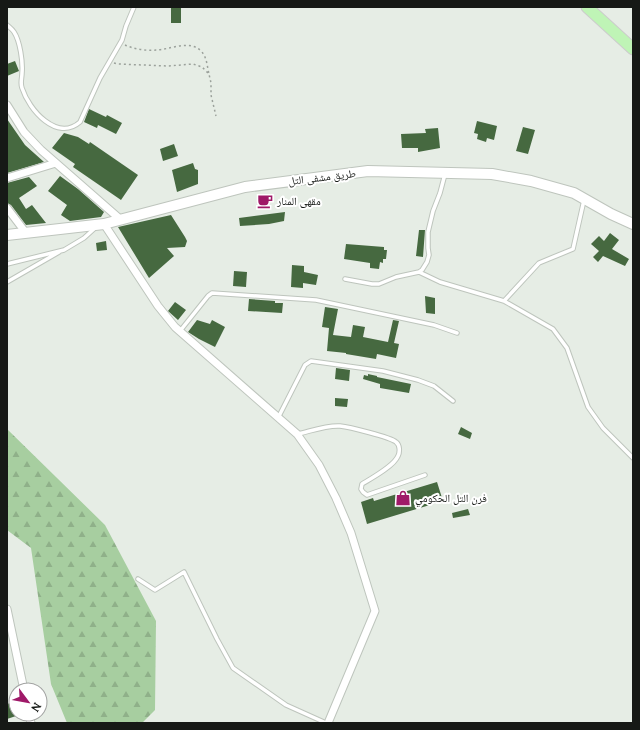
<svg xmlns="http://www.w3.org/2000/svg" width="640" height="730" font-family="Lora,'Noto Naskh Arabic',serif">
	<defs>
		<pattern id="forest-firs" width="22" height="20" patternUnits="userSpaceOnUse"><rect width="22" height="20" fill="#a7cea0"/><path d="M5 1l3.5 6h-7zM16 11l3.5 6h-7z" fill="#8fb089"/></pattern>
	</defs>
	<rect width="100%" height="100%" fill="#e6ede5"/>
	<path fill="url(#forest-firs)" d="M7 429 105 525 156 621 155 710 142 723H67L51 684 31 548 7 530Z"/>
	<path fill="#466940" d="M171 7H181V23H171Z
		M15 61 19 71 7 76V64Z
		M89 109 106 117 107 115 122 123 116 134 98 125 97 128 84 122Z
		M7 119 25 145 44 162 7 173Z
		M477 121 497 126 494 140 487 138 486 142 477 139 478 134 474 133Z
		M523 127 535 130 528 154 516 151Z
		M438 128 440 148 418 152V148H402L401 134 426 133 425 129Z
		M64 133 78 137 89 144 90 142 138 175 121 200 73 167 75 164 52 148Z
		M174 144 178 156 163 161 160 149Z
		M193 163 195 169 198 170V184L177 192 172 170Z
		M60 176 78 189 104 212 101 217 70 221 61 215 67 205 48 191Z
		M29 177 37 186 19 198 26 209 32 205 46 223 26 225 11 205 7 203V183Z
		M285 212 284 221 269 224 240 226 239 218Z
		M171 215 185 237 187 241 185 247 167 248 174 256 149 278 118 227Z
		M419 230H425L423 257 416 256Z
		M610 233 619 240 612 249 629 259 625 266 603 256 598 262 593 257 599 251 591 244 599 236 604 241Z
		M106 241 107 250 97 251 96 243Z
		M346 244 384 247V250H387L386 259H383V263L380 262 379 269 370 268V263L344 259Z
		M292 265 304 266V272L318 275 316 285 303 283V288L291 287Z
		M234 271 247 272 246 287 233 286Z
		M425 296 435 298V314L426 313Z
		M249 299 275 301V303H283L282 313 248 311Z
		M175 302 186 310 178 320 168 311Z
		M325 307 338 309 333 335 351 337 353 325 365 327 363 337 388 342 393 320 399 321 394 343 399 344 396 358 377 354 376 359 346 354V353L327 351 329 328 322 327Z
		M197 320 210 324 212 320 225 327 215 347 199 339 188 332Z
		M336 368 350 370 349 381 335 379Z
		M368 374 377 376V377L411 384 409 393 380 388V384L363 379 364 375 368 376Z
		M335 398 348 399 347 407 335 406Z
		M461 427 472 433 470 439 458 434Z
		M437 482 443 501 367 524 361 502 373 498 374 501Z
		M468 509 470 515 453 518 452 513Z
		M16 701V716L7 719V704Z"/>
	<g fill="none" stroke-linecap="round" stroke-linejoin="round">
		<defs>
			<path id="lane" d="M7 25C9 27 12 29 14 32 20 41 23 62 22 73 22 78 20 83 22 88 29 110 57 142 80 122L100 78 122 40 126 26 134 7
				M7 264 64 250 84 238 95 228
				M419 272 440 282 504 301 553 329 567 348 588 407 603 428 633 458
				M345 279 372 284H379L396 277 419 272 422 270 427 262 429 255 428 248V232L433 211 440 193 445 174
				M7 282 59 252
				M504 301 539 263 573 249 584 200
				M180 331 208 296 212 293 316 300 434 325 457 333
				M278 418 305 365 311 361 383 371 418 380 434 386 453 401
				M298 434C311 431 327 425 340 426 349 427 390 437 396 442 400 445 400 452 398 456 394 466 372 478 362 484L361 489 363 492 367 495 425 475
				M138 579 155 590 184 572 217 639 233 668 286 705 326 723"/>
			<path id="street" d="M7 105 24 132 41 150 121 220
				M7 178 56 163
				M7 208 26 233
				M104 224 158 306 175 327 297 434 319 465 336 498 351 533 375 611 328 723
				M7 609 24 690
				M29 714 31 723"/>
			<path id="secondary" d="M7 235 104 224 245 187 368 171 492 174 531 181 574 193 611 214 633 224"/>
			<path id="primary" d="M587 7 633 49"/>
		</defs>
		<use href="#lane" stroke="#bec5bd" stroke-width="5.5"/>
		<use href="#street" stroke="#bec5bd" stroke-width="9"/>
		<use href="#secondary" stroke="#bec5bd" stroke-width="12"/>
		<use href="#primary" stroke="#ccc" stroke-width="13"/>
		<path stroke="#9ba19b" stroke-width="1.5" stroke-dasharray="2 3" stroke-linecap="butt" d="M125 45C134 49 145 51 156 50 169 50 189 39 201 51 207 57 207 66 209 74
			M114 63 118 64 168 66 193 64 202 67 209 74 211 83V95L216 116"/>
		<use href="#lane" stroke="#fff" stroke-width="3.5"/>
		<use href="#street" stroke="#fff" stroke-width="7"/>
		<use href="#secondary" stroke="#fff" stroke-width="10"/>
		<use href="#primary" stroke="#bff4b6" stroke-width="11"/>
	</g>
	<defs>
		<symbol id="cafe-bare" viewBox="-9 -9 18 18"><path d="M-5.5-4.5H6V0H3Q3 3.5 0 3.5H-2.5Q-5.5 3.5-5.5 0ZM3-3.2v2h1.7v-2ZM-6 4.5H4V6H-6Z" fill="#9f1968" stroke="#fff" stroke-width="2.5" paint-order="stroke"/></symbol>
		<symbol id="shop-bare" viewBox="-9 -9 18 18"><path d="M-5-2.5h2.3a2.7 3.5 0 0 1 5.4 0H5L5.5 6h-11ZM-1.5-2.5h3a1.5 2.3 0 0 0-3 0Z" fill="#9f1968" stroke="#fff" stroke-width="2.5" paint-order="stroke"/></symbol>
	</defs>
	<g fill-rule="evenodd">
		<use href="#cafe-bare" x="254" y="190" width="22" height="22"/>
		<use href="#shop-bare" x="392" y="487" width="22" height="22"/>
	</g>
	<g text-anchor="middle" stroke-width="4" stroke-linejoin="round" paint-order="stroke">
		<g font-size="11" fill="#161916" stroke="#fff">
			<text transform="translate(322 177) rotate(-7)" y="4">طريق مشفى التل</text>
		</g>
		<g font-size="11" fill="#161916" stroke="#fff" text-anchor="start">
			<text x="277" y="205">مقهى المنار</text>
			<text x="415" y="502">فرن التل الحكومي</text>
		</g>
	</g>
	<rect width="640" height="730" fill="none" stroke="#161916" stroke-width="16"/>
	<g transform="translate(28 702) rotate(122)"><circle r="19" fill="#ffffff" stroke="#a2a3a2"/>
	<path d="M0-3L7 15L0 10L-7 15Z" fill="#9f1968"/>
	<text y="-6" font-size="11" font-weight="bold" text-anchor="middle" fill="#161916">N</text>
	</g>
</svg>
